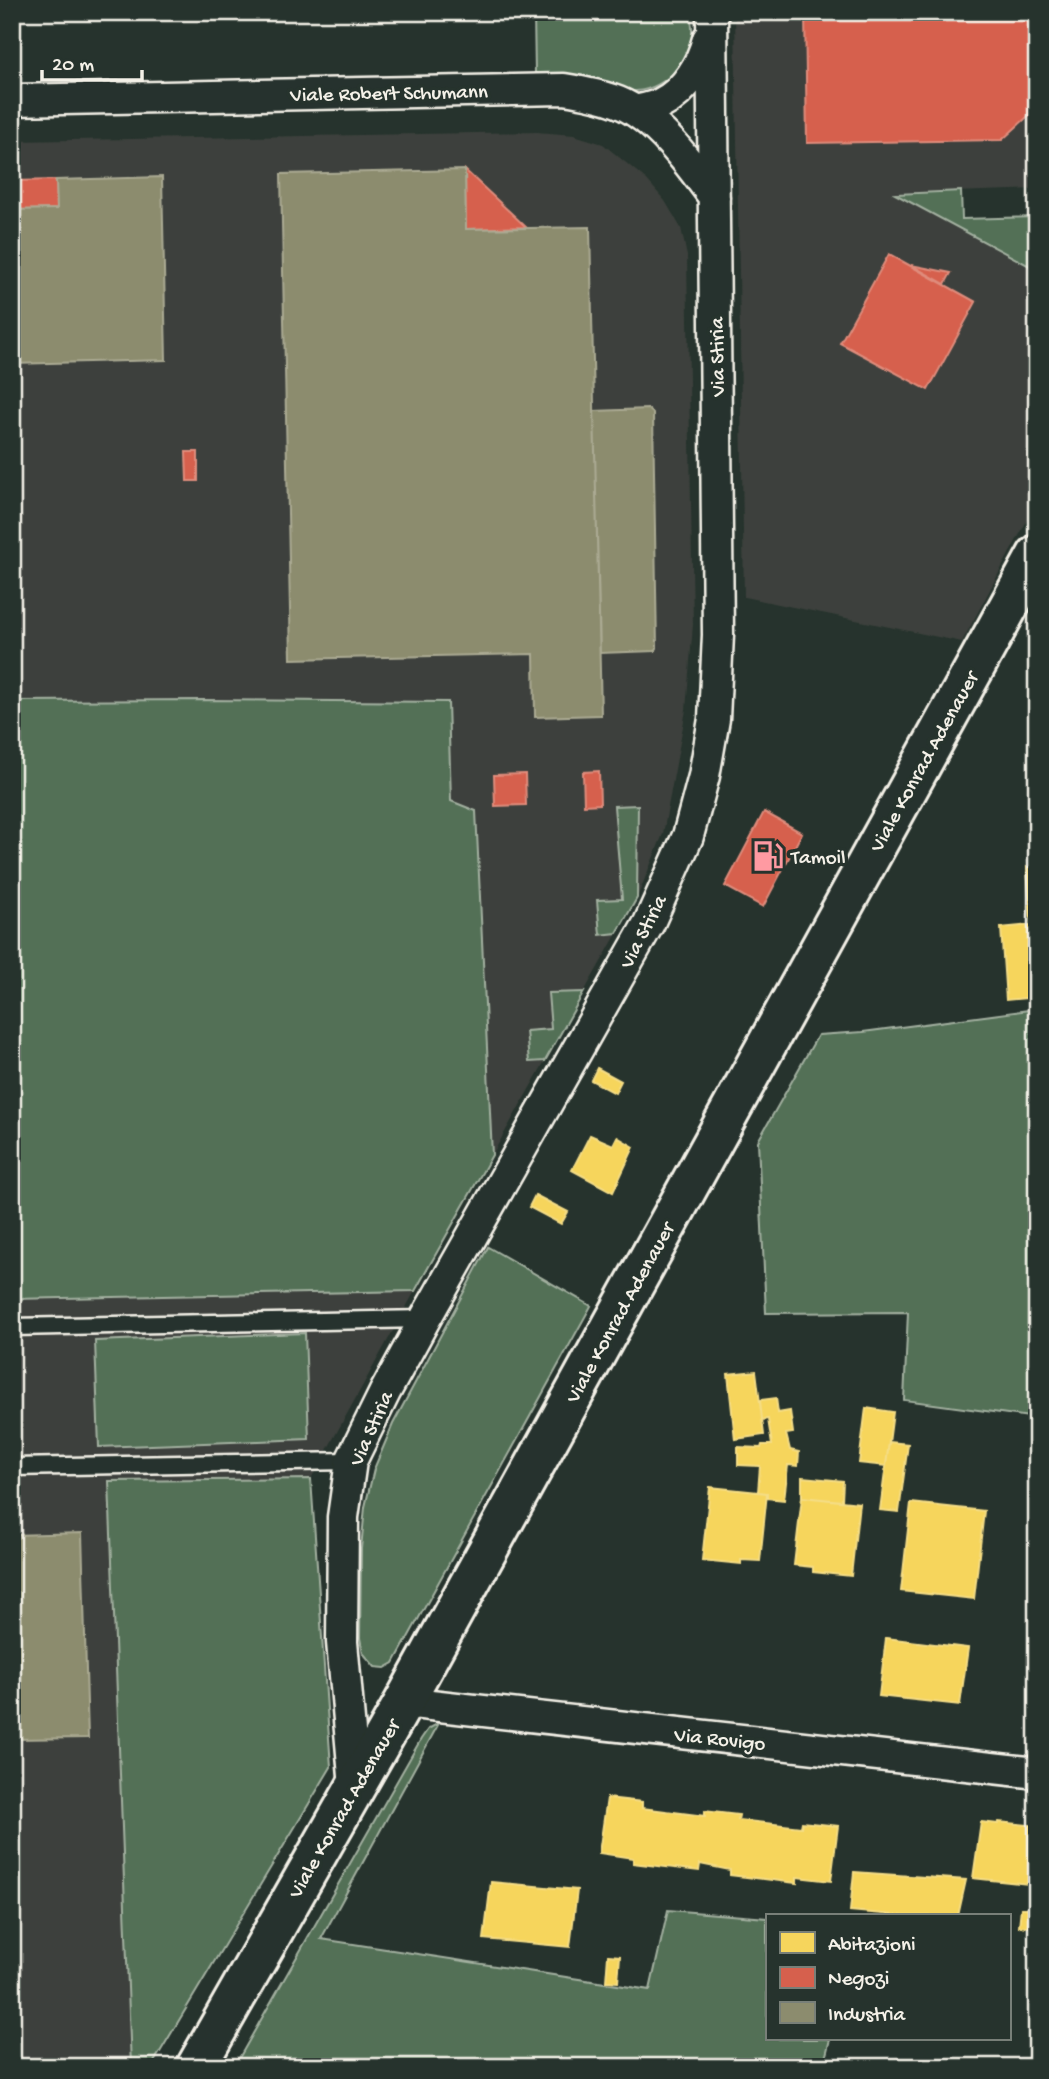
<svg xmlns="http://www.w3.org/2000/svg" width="1049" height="2079" font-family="'Gochi Hand',sans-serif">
	<rect width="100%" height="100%" fill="#26332d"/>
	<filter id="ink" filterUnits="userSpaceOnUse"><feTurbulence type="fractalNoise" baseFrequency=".0143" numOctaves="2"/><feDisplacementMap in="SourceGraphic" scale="14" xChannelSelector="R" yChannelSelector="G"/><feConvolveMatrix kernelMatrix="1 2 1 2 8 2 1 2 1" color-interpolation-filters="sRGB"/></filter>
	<g filter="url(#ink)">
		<path fill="#3c413c" d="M735 12H1037V189L896 194 1037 270V502L962 642 744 597Z
			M537 132 574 135 603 144 647 180 665 201 681 228 687 256 693 625 686 710 663 834 637 898 492 1155 476 811 203 700 12 701V141Z
			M415 1291 311 1479 109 1482 131 2067H12V1299Z"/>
		<path fill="#527057" stroke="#a3b0a0" stroke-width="2" d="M534 12H688C690 17 692 23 692 28 694 59 665 89 636 91 619 92 606 81 589 77 571 73 554 74 535 74Z
			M961 191 962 219 1037 217V270L895 194Z
			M203 700 448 702 451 801 476 811 492 1155 415 1291 12 1299V701Z
			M638 805 637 898 617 933 600 935 597 900 622 899 614 806Z
			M584 992 545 1061 529 1062 526 1031 551 1029 548 993Z
			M1037 1009V1418L904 1400 908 1312 766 1313 758 1141 818 1035 863 1032Z
			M488 1247 591 1306 394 1663 385 1668 375 1667 363 1653 360 1638 361 1549 365 1507 374 1469 393 1424Z
			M305 1333 309 1439 99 1447 95 1341Z
			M311 1479 331 1767 151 2067H131L109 1481Z
			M439 1723 321 1939 650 1990 668 1910 767 1918V2039H830L823 2067H234L421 1739 428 1729Z"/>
		<path fill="#f6d55c" stroke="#f5dd86" stroke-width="2" d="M1037 866V997L1006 1000 1001 928 1031 925 1027 867Z
			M597 1068 621 1081 615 1093 591 1080Z
			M590 1135 613 1145 617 1137 634 1147 613 1192 572 1170Z
			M535 1195 568 1212 561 1224 529 1207Z
			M756 1371 764 1435 735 1439 728 1374Z
			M776 1398 778 1413 790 1411 793 1433 786 1434 790 1450 799 1452 798 1466 788 1465 784 1500 767 1498V1493L758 1492 760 1466 738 1465V1447L761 1448 762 1445H772L768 1419 762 1420 760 1400Z
			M866 1408 893 1412 886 1466 859 1463Z
			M889 1442 908 1444 899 1512 880 1510Z
			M802 1477 843 1481 842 1501 802 1497Z
			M710 1487 767 1493 760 1561 741 1560V1564L702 1560Z
			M802 1497 859 1503 851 1576 813 1572V1567L794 1565Z
			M911 1503 984 1511 974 1599 901 1591Z
			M886 1638 968 1648 960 1705 879 1696Z
			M607 1798 642 1802V1808L705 1816V1811L739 1815 738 1820 801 1827 802 1822 838 1826 831 1881 797 1877V1883L730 1875V1870L700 1864 699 1871 633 1863V1858L599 1853Z
			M981 1822 998 1824 999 1822 1037 1826V1885L973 1878Z
			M854 1872 966 1880 958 1916H906L850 1911Z
			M491 1882 577 1890 570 1947 484 1939Z
			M1033 1894 1037 1895V1928L1019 1926 1021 1908H1031Z
			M608 1955 620 1956 618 1982 606 1981Z"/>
		<path fill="#d6604d" stroke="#df8c7c" stroke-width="2" d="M805 12H1037V108L1002 140 807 143Z
			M465 170 526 227 466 229Z
			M56 180 57 209 12 210V181Z
			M889 254 976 302 928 390 840 343Z
			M911 265 951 273 945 284Z
			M186 452H198V481H187Z
			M599 771 600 804 584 805 583 772Z
			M525 774 526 805 495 806 494 775Z
			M764 812 802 833 763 907 725 886Z"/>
		<path fill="#8c8c6e" stroke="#abaa93" stroke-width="2" d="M465 170 466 229 590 227 601 715 535 717 534 654 291 659 281 174Z
			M162 177 166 360 12 364V210L57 209 56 180Z
			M648 409 653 413 657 648 655 651 600 653 594 411Z
			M82 1533 88 1738 12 1739V1535Z"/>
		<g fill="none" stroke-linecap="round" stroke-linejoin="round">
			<defs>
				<path id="service" d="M12 1327 425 1319
					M12 1467 351 1461"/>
				<path id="minor" d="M12 100 564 89C583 92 600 95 618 102 657 118 690 164 714 197
					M635 111C644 109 655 107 662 103 686 91 702 63 708 39
					M404 1702 1037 1773
					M355 1787 342 1642 343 1517 351 1461 385 1392 425 1319 649 923 688 836 704 776 714 719 718 635 712 12"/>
				<path id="secondary" d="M196 2067 404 1702 1037 555"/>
			</defs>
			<use href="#service" stroke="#f4f1e8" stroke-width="21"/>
			<use href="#minor" stroke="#f4f1e8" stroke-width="35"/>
			<use href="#secondary" stroke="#f4f1e8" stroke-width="44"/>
			<use href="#service" stroke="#26332d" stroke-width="16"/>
			<use href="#minor" stroke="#26332d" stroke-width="30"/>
			<use href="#secondary" stroke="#26332d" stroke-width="38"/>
		</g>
	</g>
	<defs>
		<symbol id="fuel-bare" viewBox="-9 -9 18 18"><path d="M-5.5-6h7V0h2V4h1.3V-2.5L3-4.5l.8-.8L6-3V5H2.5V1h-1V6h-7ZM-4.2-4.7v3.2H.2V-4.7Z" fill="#ff9aa2" stroke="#26332d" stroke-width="2.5" paint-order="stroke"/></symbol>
	</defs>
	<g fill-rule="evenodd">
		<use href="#fuel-bare" x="746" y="834" width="44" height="44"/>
	</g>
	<g text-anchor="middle" stroke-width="7" stroke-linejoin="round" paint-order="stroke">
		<g font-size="21" fill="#f4f1e8" stroke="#26332d">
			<text transform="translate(389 92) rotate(-1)" y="7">Viale Robert Schumann</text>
			<text transform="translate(716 357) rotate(-91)" y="7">Via Stiria</text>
			<text transform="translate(923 761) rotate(-61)" y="7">Viale Konrad Adenauer</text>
			<text transform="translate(642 931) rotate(-63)" y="7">Via Stiria</text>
			<text transform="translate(619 1312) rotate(-61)" y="7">Viale Konrad Adenauer</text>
			<text transform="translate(370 1428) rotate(-66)" y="7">Via Stiria</text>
			<text transform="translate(720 1738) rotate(6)" y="7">Via Rovigo</text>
			<text transform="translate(343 1808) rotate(-60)" y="7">Viale Konrad Adenauer</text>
		</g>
		<g font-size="21" fill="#f4f1e8" stroke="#26332d" text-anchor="start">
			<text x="791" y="863">Tamoil</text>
		</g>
	</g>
	<rect width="1049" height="2079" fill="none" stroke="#26332d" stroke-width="42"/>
	<rect x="21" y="21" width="1007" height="2037" fill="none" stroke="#f4f1e8" stroke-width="2.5" filter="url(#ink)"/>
	<rect x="766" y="1914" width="245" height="126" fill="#26332d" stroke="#787f78" stroke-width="2"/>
	<rect x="780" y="1932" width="35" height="21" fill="#f6d55c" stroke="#787f78" stroke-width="2"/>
	<text x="828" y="1950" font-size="21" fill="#f4f1e8">Abitazioni</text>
	<rect x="780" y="1967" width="35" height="21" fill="#d6604d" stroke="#787f78" stroke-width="2"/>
	<text x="828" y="1984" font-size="21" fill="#f4f1e8">Negozi</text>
	<rect x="780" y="2002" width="35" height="21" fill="#8c8c6e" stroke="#787f78" stroke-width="2"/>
	<text x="828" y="2020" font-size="21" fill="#f4f1e8">Industria</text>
	<path d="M42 70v10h100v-10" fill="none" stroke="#f4f1e8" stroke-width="3.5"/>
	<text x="52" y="70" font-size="21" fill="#f4f1e8" stroke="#26332d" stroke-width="5" paint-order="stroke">20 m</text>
</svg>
